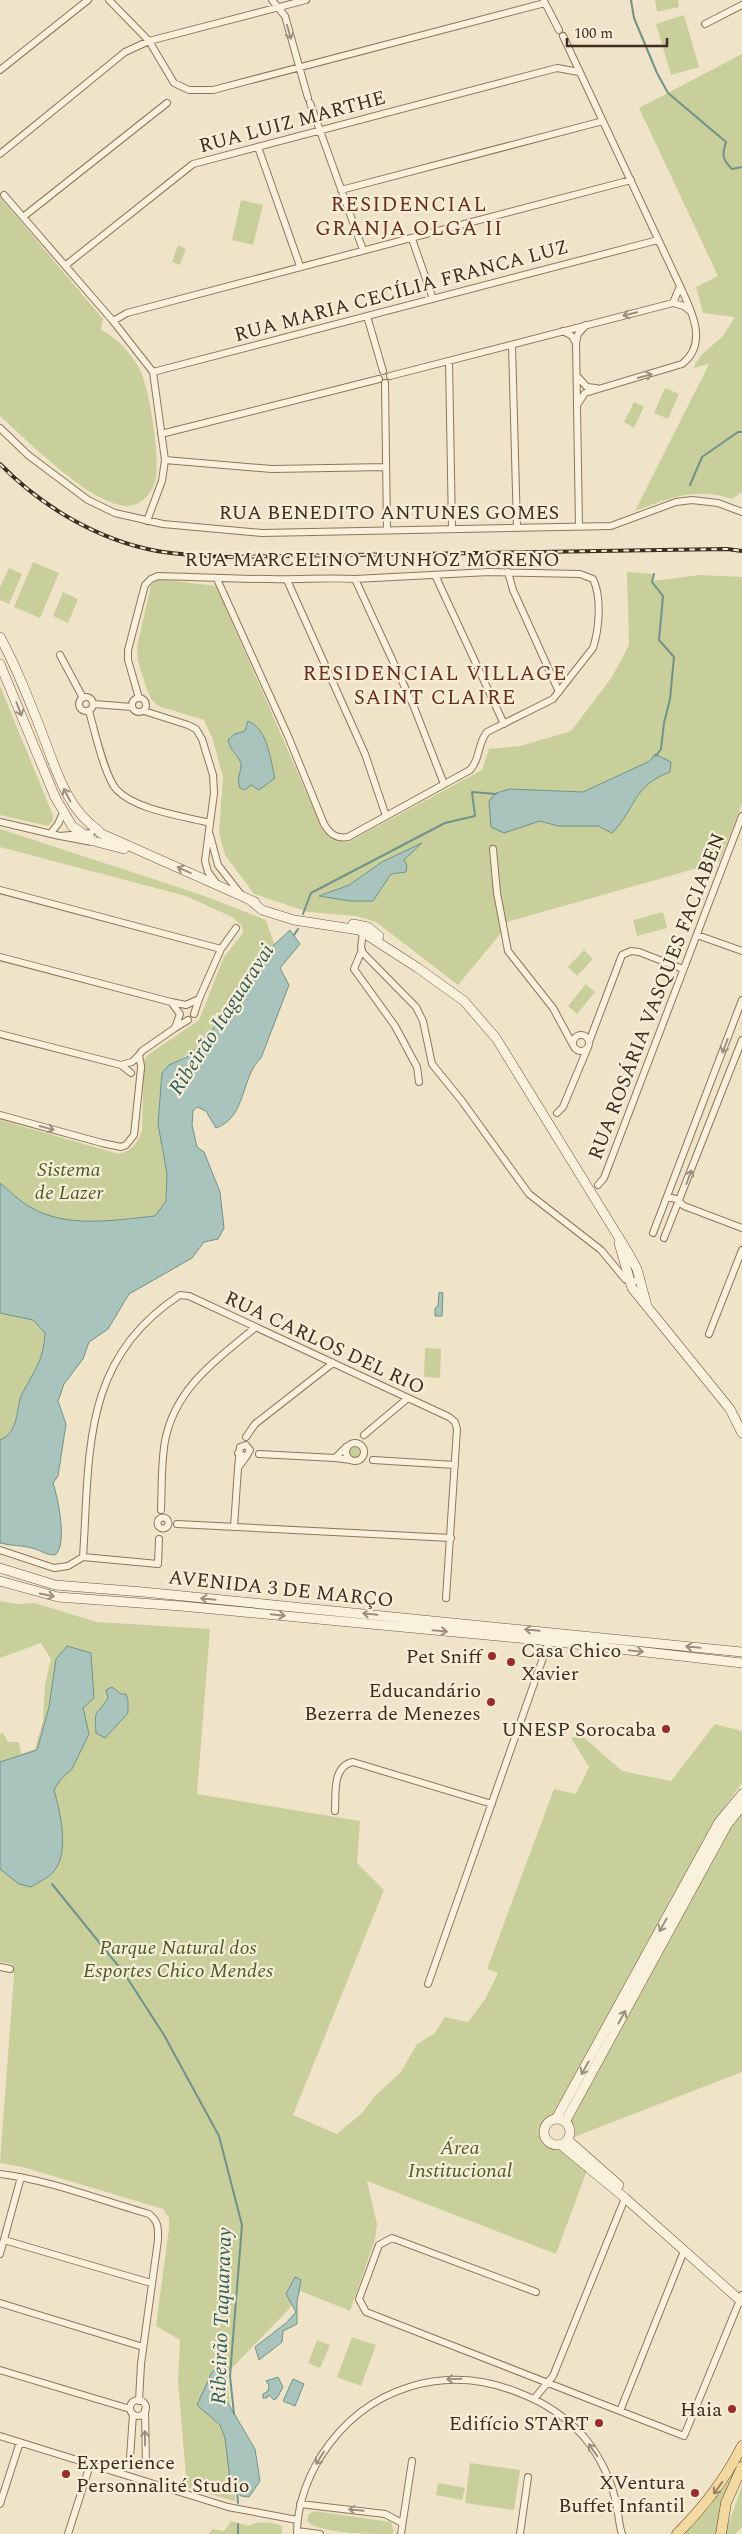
<svg xmlns="http://www.w3.org/2000/svg" width="742" height="2534" font-family="Spectral,serif">
	<rect width="100%" height="100%" fill="#f0e4c8"/>
	<path fill="#c9cf9b" d="M655 0H678L679 7 657 12Z
		M684 15 699 67 671 75 656 24Z
		M742 54V492L732 499C696 487 670 498 635 511L709 364 693 368 700 356 723 336 735 317 703 313 696 287 718 276 639 108Z
		M0 197 103 319 101 330C116 337 133 355 140 370 150 390 161 461 155 482 152 494 138 508 125 506 88 502 28 441 0 416Z
		M241 200 263 205 253 245 232 240Z
		M178 245 186 249 180 265 172 262Z
		M665 388 679 394 668 419 654 413Z
		M634 402 644 407 634 428 624 422Z
		M33 562 59 573 40 618 14 607Z
		M9 568 22 574 9 604 0 600V587Z
		M627 572 654 574 653 581 700 575 742 577V804L719 862 500 924 501 933 458 985 376 922 356 916 308 912 254 894 225 855 219 833 223 777 212 737 204 720 158 706 151 699 146 687 138 661 137 647 151 585 158 579 216 586 321 826C329 838 334 842 348 842L482 770 489 749 520 746 571 731 612 677 629 645Z
		M63 592 78 599 68 623 53 616Z
		M0 686 53 815V820L48 826 0 815Z
		M0 829 199 894 266 920 275 946 263 955C235 995 215 1044 170 1065L161 1144 167 1174 166 1201 155 1216C114 1219 68 1230 30 1207 19 1201 10 1191 0 1183V1120L119 1154C132 1150 137 1144 142 1131L144 1060 148 1055 199 1020 224 957 243 933 242 926 232 917 186 896 0 847Z
		M663 912 667 928 637 936 633 920Z
		M584 950 593 959 577 976 568 967Z
		M586 984 595 992 577 1014 568 1006Z
		M0 1313 33 1320 45 1333C44 1361 34 1370 22 1394 15 1410 20 1431 0 1440Z
		M425 1348 441 1349 440 1378 424 1377Z
		M347 1452a8 8 0 1 1 16 0a8 8 0 1 1-16 0Z
		M0 1601 17 1604 34 1603 97 1622 210 1629 197 1794 360 1821 357 1863 384 1890 293 2115 337 2134 362 2113 375 2096 401 2072 417 2044 434 2034 445 2017 468 2022 486 1998 498 1973 487 1969 554 1789 576 1794 589 1767 571 1738 581 1735 622 1771 671 1781 715 1724 742 1731V1783L720 1813 556 2116 541 2126 540 2133 543 2140 590 2162 556 2254 367 2181 377 2224 375 2240 350 2311 301 2291 289 2309 227 2373 233 2436 235 2501 187 2488 178 2382 180 2340 156 2326 169 2228V2218L163 2209 23 2167 0 2163 14 1975 12 1964 0 1962V1734L3 1733 8 1742H19L21 1754 35 1749 43 1721 45 1684 51 1659 41 1643 0 1658Z
		M742 1811V2072L574 2137 575 2126 569 2120 731 1827Z
		M352 2337 376 2345 361 2386 337 2377Z
		M317 2340 330 2345 320 2368 308 2363Z
		M742 2453V2460L729 2485 718 2534H684Z
		M470 2463 520 2470 514 2510 465 2503Z
		M438 2483 465 2488 462 2500 436 2495Z
		M742 2485V2527L735 2534H725Z
		M314 2511 391 2522 394 2531 392 2534C375 2534 317 2534 307 2521L309 2514Z
		M231 2521 248 2526C259 2520 271 2522 282 2526V2534H209L212 2529 224 2531Z"/>
	<path fill="#a9c4bc" stroke="#6f938a" d="M248 721C268 729 270 759 275 778L259 790 251 785 245 790 240 788C235 777 244 769 240 761 236 753 230 750 228 740L235 734 245 731Z
		M655 754 671 762 670 772C632 786 636 809 612 833L598 826H558L540 821 504 833 491 827 489 801 496 793 510 789 583 792 650 761Z
		M422 843 404 860 407 865 406 872 391 874 373 901H350L319 896 349 885 382 862Z
		M290 930 300 944 280 968 289 985 261 1058C240 1078 247 1117 216 1128L206 1111 197 1107 193 1111 192 1125 197 1147 204 1152 220 1192 224 1228 218 1239 204 1242 192 1258 129 1294 108 1329 89 1342 83 1359 64 1384 58 1401 66 1424 58 1476 53 1483C58 1498 68 1545 55 1555 45 1555 41 1550 32 1548 22 1545 11 1546 0 1543V1440C20 1431 15 1410 22 1394 34 1370 44 1361 45 1333L33 1320 0 1313V1183C10 1191 19 1201 30 1207 68 1229 114 1220 155 1216L166 1201 167 1174 158 1124 162 1073 169 1065 187 1057 207 1038 263 955Z
		M439 1292 443 1293 442 1316H435V1308L438 1306Z
		M67 1646 91 1653 94 1698 83 1708 89 1734 72 1769 60 1780 54 1790C60 1811 70 1852 54 1871 49 1878 38 1882 31 1887L19 1884 0 1869V1762L37 1750 49 1707 56 1659Z
		M112 1687 121 1694H126L128 1701V1713L105 1738 96 1733C94 1706 96 1718 108 1698L106 1690Z
		M295 2277 301 2280 297 2302V2324L283 2331 282 2342 259 2360 255 2347 286 2323 296 2312 286 2294Z
		M225 2362V2398L255 2449 260 2481 249 2497 241 2496 231 2488 225 2438 220 2425 197 2405 212 2372Z
		M278 2377 283 2387 277 2398 274 2400 269 2395 267 2398H263V2394L268 2391 269 2385 266 2381Z
		M293 2379 304 2384 295 2406 283 2401Z"/>
	<g fill="none" stroke-linecap="round" stroke-linejoin="round">
		<path stroke="#6f938a" stroke-width="2" d="M631 0 634 18 657 73 668 93 726 142C722 155 722 159 732 169L742 167
			M690 485 702 457 738 432H742
			M654 574 652 582 663 596 659 640 674 657 670 699 664 723 661 749 656 756
			M303 914 311 893 445 823 475 816 472 792 496 794
			M294 935 298 929
			M52 1884 124 1973 164 2035 219 2136 242 2225 230 2376 234 2414
			M237 2491 238 2503
			M238 2524V2534"/>
		<defs>
			<path id="street" d="M109 0 149 41 174 83 189 90H213L545 3
				M272 0 285 16 308 98
				M544 1 559 30
				M705 24 742 5
				M563 36 680 286C691 310 709 343 682 364L585 393 577 405
				M0 70 88 0
				M310 103 363 250
				M258 147 300 266
				M0 154 125 52 149 41 306 0
				M341 190 603 121
				M4 195 113 321 153 372 165 460 162 481 147 521
				M23 217 167 103
				M412 239 433 299
				M66 265 193 164 557 68 579 72
				M673 303 680 286
				M367 316 383 371
				M113 321 127 313 631 180
				M563 331 572 336 576 343 579 527
				M576 343 578 334 586 325
				M512 345 517 528
				M449 361 452 529
				M153 372 658 240
				M390 376 673 303 684 306 691 312
				M577 376 587 387 596 388
				M385 383 387 530
				M0 428 28 455 88 500 115 513 163 524 262 533 611 526 676 502 692 500 718 503 742 512
				M161 434 379 379
				M165 460 272 469 386 467
				M508 572 513 590 559 692
				M435 575 504 724
				M355 579 414 707 444 784
				M287 580 365 754 386 816
				M60 655 83 698
				M79 704a7 7 0 1 1 14 0a7 7 0 1 1-14 0Z
				M132 705a7 7 0 1 1 14 0a7 7 0 1 1-14 0Z
				M139 698 128 660V650L145 585 151 579 158 576C196 577 233 579 270 579 299 580 327 577 355 579L489 572 580 574 593 579C602 597 599 630 593 648L553 699 487 732C477 744 481 758 470 770L348 837C336 839 330 834 324 824L288 736 217 579
				M94 704 132 707
				M89 711C94 729 105 778 117 790 136 810 183 816 210 823
				M144 711 188 725 196 729 202 739 213 775 214 793 205 861 208 872 217 884
				M0 822 60 836
				M91 833 60 836 92 842
				M50 834 58 824 63 813
				M210 835 218 865 242 896
				M493 849 497 893 508 951 553 1008 573 1045
				M0 890 221 949
				M363 931 361 948 363 953 416 1007 423 1021 432 1064 462 1101 529 1194 601 1250 625 1279 630 1282 640 1280
				M697 935 742 951
				M362 950 354 969 395 1026 417 1067 419 1082
				M0 957 171 1002
				M199 999 221 949 236 928
				M188 1020 175 1028 180 1014 171 1002 186 1005 199 999 194 1014
				M0 1034 121 1065
				M573 1043a8 8 0 1 1 16 0a8 8 0 1 1-16 0Z
				M589 1042 622 955 631 951 639 952 683 969
				M139 1055 142 1051 175 1028
				M131 1073 121 1065 132 1062 139 1055 141 1066
				M557 1113 563 1107 588 1047
				M0 1115 102 1143 121 1147 126 1145 134 1135 141 1068
				M598 1185 604 1178 742 816
				M667 1197 676 1199 684 1206 742 1228
				M653 1233 742 1000
				M664 1238 742 1040
				M709 1334 742 1250
				M364 1435 408 1398
				M246 1437 255 1424 333 1363
				M346 1452a9 9 0 1 1 18 0a9 9 0 1 1-18 0Z
				M346 1447 335 1458 351 1460
				M238 1453 246 1457 250 1450 246 1445 240 1447 238 1468 246 1457
				M259 1454 335 1458
				M373 1460 455 1465
				M161 1510C162 1488 161 1463 165 1441 175 1388 217 1359 256 1327
				M157.5 1523a5.5 5.5 0 1 1 11 0a5.5 5.5 0 1 1-11 0Z
				M177 1524 451 1538
				M234 1527 238 1468
				M0 1550 54 1568 68 1566 83 1557
				M83 1557C90 1453 81 1359 180 1295L189 1296 449 1417 455 1422 457 1429 446 1598
				M83 1557 158 1564 159 1539
				M335 1811C336 1794 332 1766 353 1762L492 1804
				M0 1967 10 1969
				M428 1984 549 1641
				M0 2174C50 2180 100 2200 149 2214 159 2222 158 2228 158 2240L141 2364 139 2401
				M4 2240 151 2283
				M0 2254 21 2177
				M536 2292 392 2238 379 2245 359 2299 366 2312 684 2436 742 2295
				M0 2303 143 2347
				M0 2370 130 2409
				M534 2399 553 2376 625 2198
				M130 2408a8 8 0 1 1 16 0a8 8 0 1 1-16 0Z
				M145 2410 146 2466
				M620 2411 684 2251
				M0 2436 228 2507 297 2520
				M130 2458 133 2414
				M0 2504 20 2442
				M300 2504 385 2514 402 2523
				M297 2531 320 2534
				M68 2534 90 2465
				M297 2534C297 2506 307 2479 321 2456 366 2386 446 2362 522 2394 545 2403 567 2418 584 2437 600 2456 613 2483 617 2508 619 2517 619 2525 622 2534
				M401 2534 412 2461
				M520 2534 528 2477"/>
			<path id="secondary" d="M0 637C17 668 29 700 42 733 56 769 66 808 99 831
				M0 664 55 797 72 826 93 841
				M100 833 255 902
				M97 842 124 849
				M250 900 262 910 294 920 359 930 418 968 464 1001 496 1038 629 1254 637 1269 647 1306
				M353 924 368 927 379 936
				M619 1243 632 1288 730 1409 742 1433
				M0 1568 55 1585 143 1592 742 1652
				M0 1581 58 1597 181 1606 549 1641 742 1663
				M544 2132a13 13 0 1 1 26 0a13 13 0 1 1-26 0Z
				M556 2119 719 1822 742 1794
				M565 2122 727 1825 742 1806
				M568 2140 619 2185
				M561 2145 625 2198 742 2302"/>
			<path id="primary" d="M677 2534C704 2507 725 2480 742 2446
				M721 2534 726 2503 742 2467"/>
		</defs>
		<use href="#street" stroke="#8d765c" stroke-width="8"/>
		<use href="#secondary" stroke="#6f573f" stroke-width="10"/>
		<use href="#primary" stroke="#5b4430" stroke-width="11"/>
		<use href="#street" stroke="#faf1dc" stroke-width="6"/>
		<use href="#secondary" stroke="#faf1dc" stroke-width="9"/>
		<use href="#primary" stroke="#f3d9a0" stroke-width="10"/>
		<defs>
			<path id="rail" d="M0 464C42 507 98 540 157 551 179 555 201 555 222 557L660 550 727 549 742 551"/>
		</defs>
		<use href="#rail" stroke="#3d2e20" stroke-width="4"/>
		<use href="#rail" stroke="#f7eed8" stroke-width="2" stroke-dasharray="5.5" stroke-linecap="butt"/>
	</g>
	<defs><path id="oneway-shaft" d="M-6 0H5M1.5-3L5.5 0L1.5 3" fill="none" stroke-width="1.6" stroke-linecap="round" stroke-linejoin="round" transform="scale(1.25)"/></defs>
	<g stroke="#9c907e">
		<use href="#oneway-shaft" transform="translate(289 32) rotate(74)"/>
		<use href="#oneway-shaft" transform="translate(630 314) rotate(166)"/>
		<use href="#oneway-shaft" transform="translate(645 376) rotate(-15)"/>
		<use href="#oneway-shaft" transform="translate(19 709) rotate(69)"/>
		<use href="#oneway-shaft" transform="translate(67 795) rotate(-118)"/>
		<use href="#oneway-shaft" transform="translate(184 870) rotate(-156)"/>
		<use href="#oneway-shaft" transform="translate(725 1046) rotate(111)"/>
		<use href="#oneway-shaft" transform="translate(47 1128) rotate(15)"/>
		<use href="#oneway-shaft" transform="translate(689 1177) rotate(-69)"/>
		<use href="#oneway-shaft" transform="translate(47 1595) rotate(11)"/>
		<use href="#oneway-shaft" transform="translate(208 1599) rotate(-174)"/>
		<use href="#oneway-shaft" transform="translate(370 1614) rotate(-174)"/>
		<use href="#oneway-shaft" transform="translate(278 1615) rotate(6)"/>
		<use href="#oneway-shaft" transform="translate(532 1630) rotate(-174)"/>
		<use href="#oneway-shaft" transform="translate(440 1631) rotate(5)"/>
		<use href="#oneway-shaft" transform="translate(693 1647) rotate(-174)"/>
		<use href="#oneway-shaft" transform="translate(636 1651) rotate(6)"/>
		<use href="#oneway-shaft" transform="translate(663 1925) rotate(119)"/>
		<use href="#oneway-shaft" transform="translate(622 2017) rotate(-61)"/>
		<use href="#oneway-shaft" transform="translate(585 2068) rotate(119)"/>
		<use href="#oneway-shaft" transform="translate(454 2379) rotate(178)"/>
		<use href="#oneway-shaft" transform="translate(145 2438) rotate(-91)"/>
		<use href="#oneway-shaft" transform="translate(593 2450) rotate(-125)"/>
		<use href="#oneway-shaft" transform="translate(320 2458) rotate(122)"/>
		<use href="#oneway-shaft" transform="translate(356 2510) rotate(-174)"/>
	</g>
	<use stroke="#988460" href="#oneway-shaft" transform="translate(718 2488) rotate(126)"/>
	<g fill="#9e2a2b" stroke="#f7eed8" stroke-width="2">
		<circle cx="492" cy="1656" r="5"/>
		<circle cx="511" cy="1662" r="5"/>
		<circle cx="491" cy="1702" r="5"/>
		<circle cx="666" cy="1729" r="5"/>
		<circle cx="732" cy="2409" r="5"/>
		<circle cx="599" cy="2423" r="5"/>
		<circle cx="66" cy="2474" r="5"/>
		<circle cx="695" cy="2493" r="5"/>
	</g>
	<g text-anchor="middle" stroke-width="4.5" stroke-linejoin="round" paint-order="stroke">
		<g font-size="20" fill="#3d2e20" stroke="#f7eed8">
			<text transform="translate(292 121) rotate(-15)" y="7">RUA LUIZ MARTHE</text>
			<text transform="translate(401 290) rotate(-15)" y="7">RUA MARIA CECÍLIA FRANCA LUZ</text>
			<text x="389" y="519">RUA BENEDITO ANTUNES GOMES</text>
			<text x="372" y="566">RUA MARCELINO MUNHOZ MORENO</text>
			<text transform="translate(656 996) rotate(-69)" y="7">RUA ROSÁRIA VASQUES FACIABEN</text>
			<text transform="translate(325 1342) rotate(25)" y="7">RUA CARLOS DEL RIO</text>
			<text transform="translate(281 1588) rotate(6)" y="7">AVENIDA 3 DE MARÇO</text>
		</g>
		<g font-size="20" font-style="italic" fill="#4d5a26" stroke="#f7eed8">
			<text x="69" y="1176">Sistema<tspan x="69" dy="23">de Lazer</tspan></text>
			<text x="178" y="1954">Parque Natural dos<tspan x="178" dy="23">Esportes Chico Mendes</tspan></text>
			<text x="460" y="2154">Área<tspan x="460" dy="23">Institucional</tspan></text>
		</g>
		<g font-size="20" fill="#3d2e20" stroke="#f7eed8" text-anchor="end">
			<text x="521" y="1657" text-anchor="start">Casa Chico<tspan x="521" dy="23">Xavier</tspan></text>
			<text x="482" y="1663">Pet Sniff</text>
			<text x="481" y="1697">Educandário<tspan x="481" dy="23">Bezerra de Menezes</tspan></text>
			<text x="656" y="1736">UNESP Sorocaba</text>
			<text x="722" y="2416">Haia</text>
			<text x="589" y="2430">Edifício START</text>
			<text x="76" y="2469" text-anchor="start">Experience<tspan x="76" dy="23">Personnalité Studio</tspan></text>
			<text x="685" y="2489">XVentura<tspan x="685" dy="23">Buffet Infantil</tspan></text>
		</g>
		<g font-size="21" letter-spacing="1" fill="#6b2e1e" stroke="#f7eed8">
			<text x="409" y="211">RESIDENCIAL<tspan x="409" dy="24">GRANJA OLGA II</tspan></text>
			<text x="435" y="680">RESIDENCIAL VILLAGE<tspan x="435" dy="24">SAINT CLAIRE</tspan></text>
		</g>
		<g font-size="21" font-style="italic" fill="#2f5d5a" stroke="#f7eed8">
			<text transform="translate(221 1019) rotate(-57)" y="7">Ribeirão Itaguaravai</text>
			<text transform="translate(221 2316) rotate(-88)" y="7">Ribeirão Taquaravay</text>
		</g>
	</g>
	<path d="M567 38v8h100v-8" fill="none" stroke="#3d2e20" stroke-width="2.5"/>
	<text x="574" y="38" font-size="15" fill="#3d2e20" stroke="#f7eed8" stroke-width="4" paint-order="stroke">100 m</text>
</svg>
